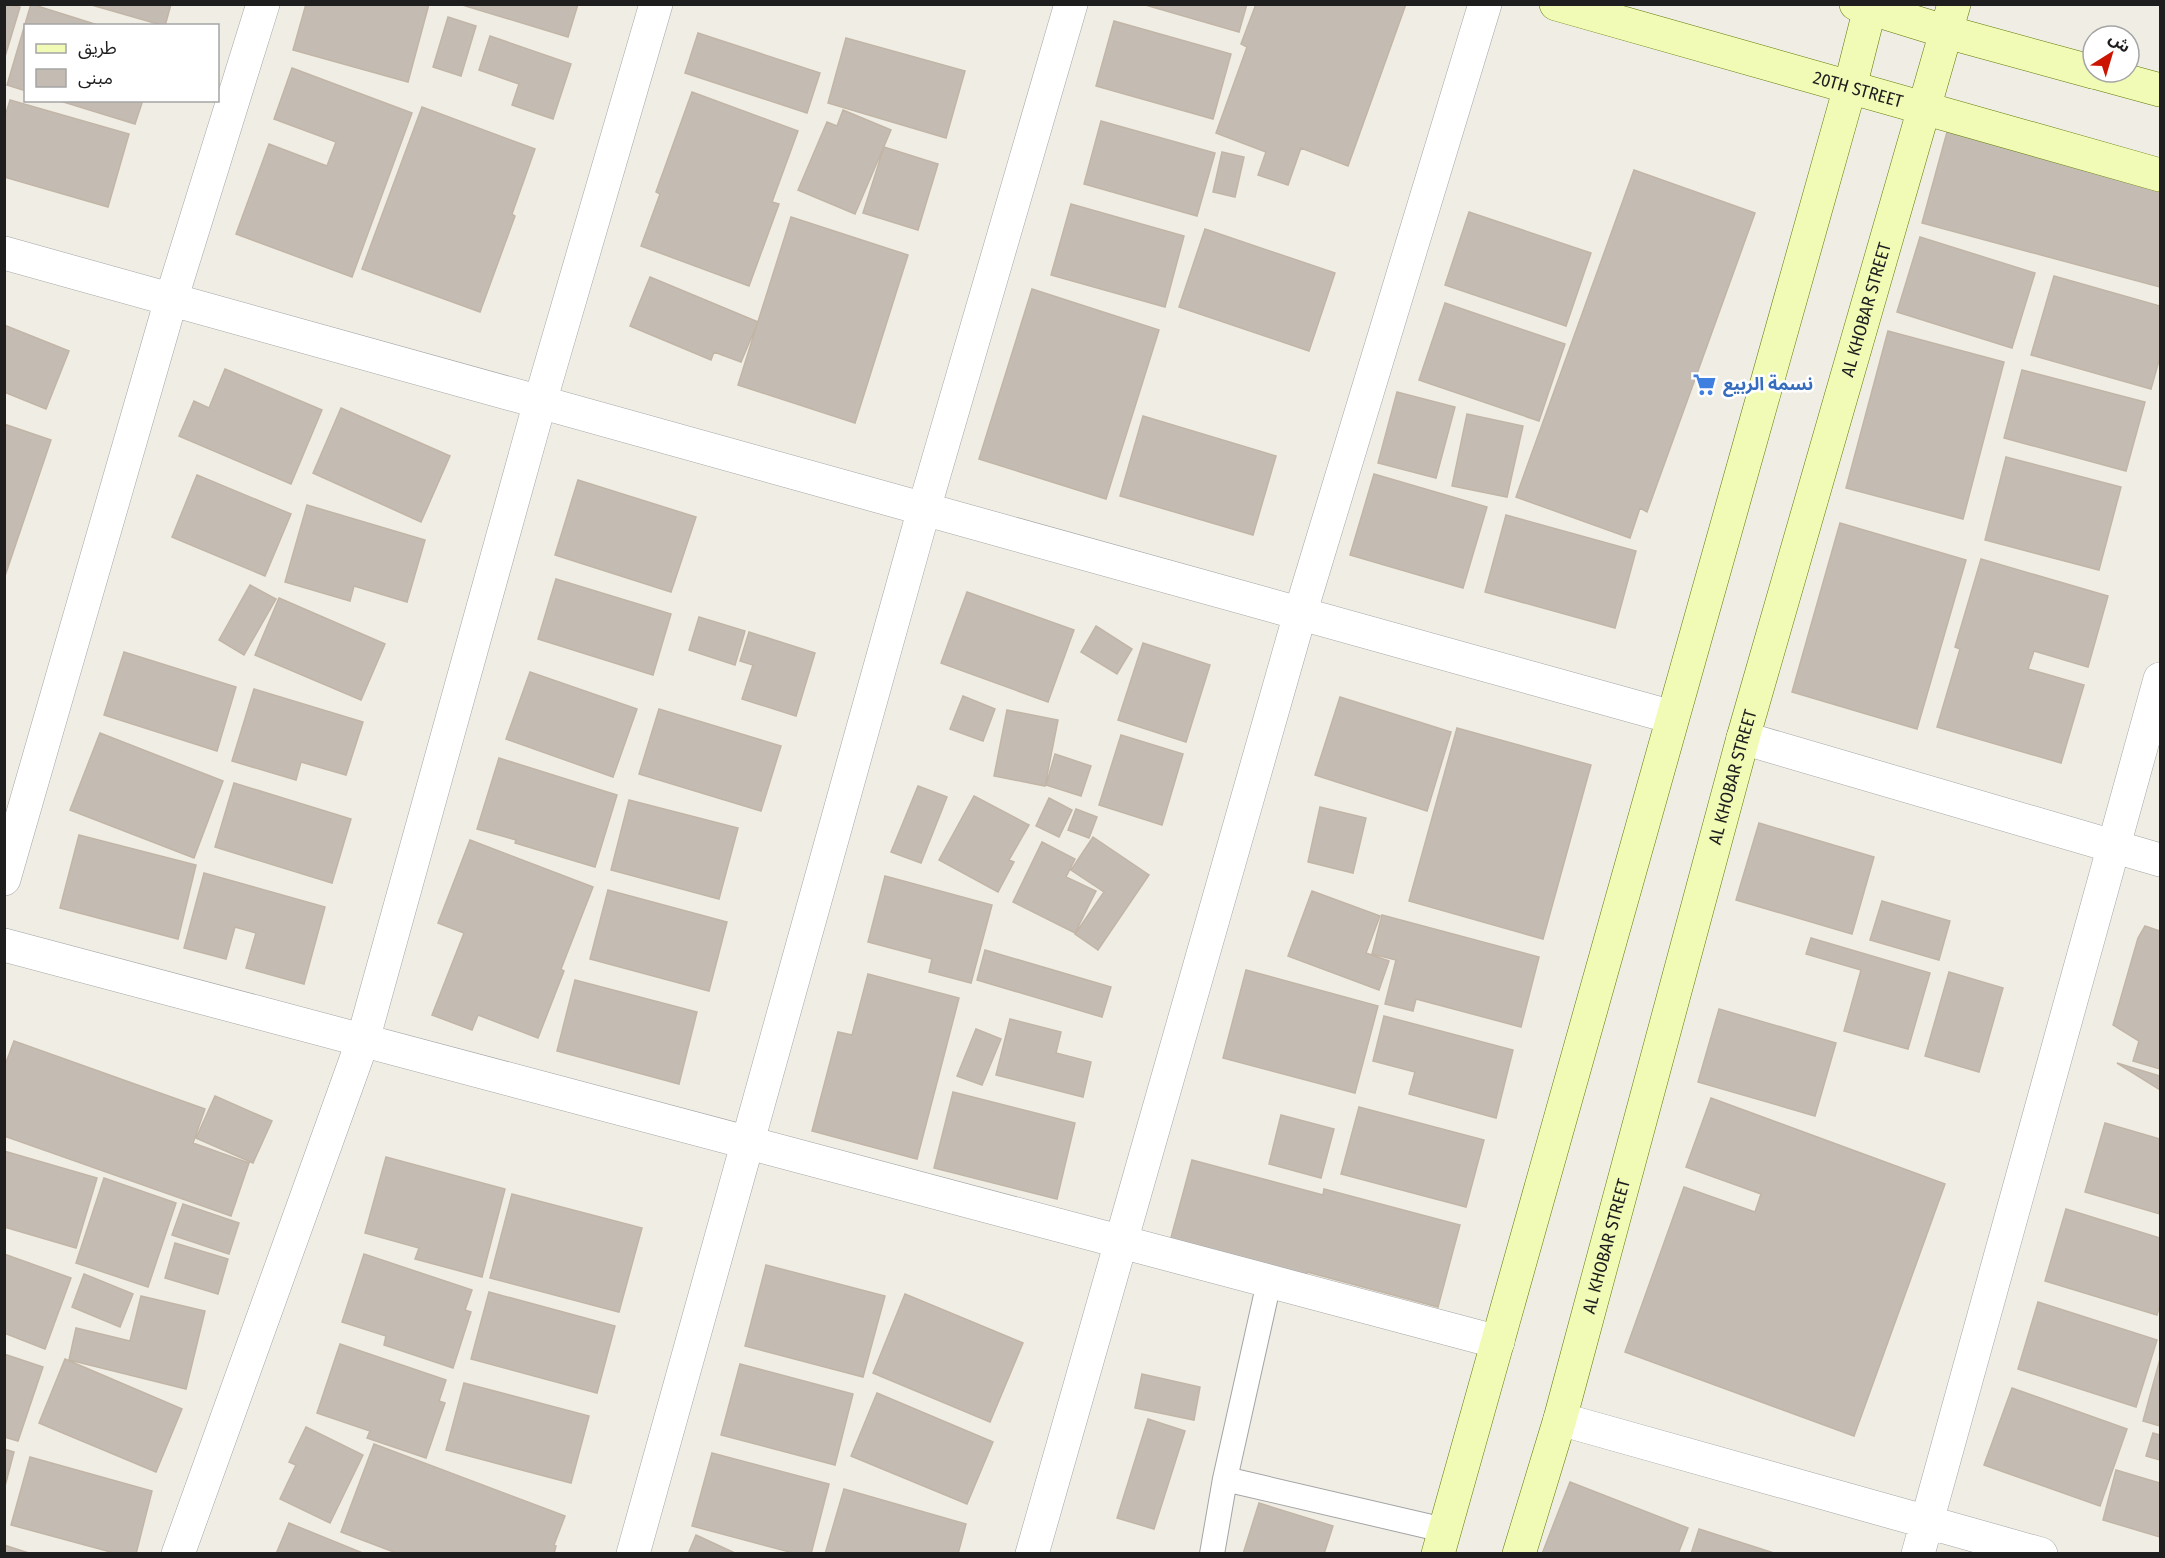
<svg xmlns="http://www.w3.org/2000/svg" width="2165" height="1558" font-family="'Fira Sans Condensed','Noto Sans Arabic',sans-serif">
	<rect width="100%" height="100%" fill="#efede4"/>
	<path fill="#c4bcb3" stroke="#c2b5a6" stroke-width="1.5" d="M4 4 20 7 4 60Z
		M31 4 101 26H26V91L7 85Z
		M88 4H171L165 26Z
		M306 4H429L408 82 293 50Z
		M459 4H578L568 37Z
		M1142 4H1247L1239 32Z
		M1256 4H1406L1348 166 1301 148 1288 185 1258 175 1266 152 1216 133 1247 47 1241 44Z
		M448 17 476 26 461 76 433 67Z
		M1114 21 1231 54 1213 119 1096 86Z
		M698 33 820 73 807 113 685 73Z
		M490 36 571 64 553 119 512 105 519 84 479 70Z
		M846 38 965 71 946 138 828 103Z
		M292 68 412 113 352 277 236 234 269 144 327 166 336 142 274 119Z
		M692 92 798 131 772 202 779 204 749 286 641 246 660 194 656 192Z
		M10 100 129 134 108 207 4 177V120Z
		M57 100H143L135 124Z
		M422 107 535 149 512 214 515 216 480 312 362 269Z
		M843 110 891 130 855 214 798 190 827 122 837 126Z
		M1101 121 1215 153 1197 216 1084 184Z
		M1947 132 2160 189V287L1922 223Z
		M884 147 938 164 918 230 863 213Z
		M1222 152 1244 157 1235 197 1213 192Z
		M1634 170 1755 213 1647 512 1640 508 1630 538 1516 497Z
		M1071 204 1184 236 1165 307 1051 275Z
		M1469 212 1591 253 1566 326 1445 285Z
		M791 217 908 255 855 423 738 385Z
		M1205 229 1335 273 1309 351 1179 307Z
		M1920 237 2035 273 2012 348 1897 312Z
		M2054 276 2160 306V357L2151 389 2031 355Z
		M650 277 758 322 741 362 714 352 711 360 630 326Z
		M1032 289 1159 330 1106 499 979 459Z
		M1445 303 1565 344 1539 421 1419 380Z
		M4 325 69 351 46 409 4 392Z
		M1888 331 2004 362 1963 519 1846 488Z
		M225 369 322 410 291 484 179 436 194 401 209 408Z
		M2022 370 2145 402 2126 471 2004 438Z
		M1397 392 1455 407 1436 478 1378 463Z
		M341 408 450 456 421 522 313 473Z
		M1467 414 1523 426 1507 497 1452 486Z
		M1143 416 1276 456 1253 535 1120 496Z
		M4 424 51 440 4 579Z
		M2006 457 2121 487 2099 570 1985 540Z
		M1374 474 1487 507 1463 588 1350 555Z
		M197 475 291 514 265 576 172 537Z
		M578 480 696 517 671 592 555 555Z
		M307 505 425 540 407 602 354 586 350 601 285 582Z
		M1506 515 1636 551 1615 628 1485 592Z
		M1840 523 1966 560 1917 729 1792 692Z
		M1981 559 2108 596 2088 667 2034 651 2028 669 2084 685 2061 763 1937 727 1960 649 1955 647Z
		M556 579 671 614 653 675 538 639Z
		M250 585 276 599 244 655 219 640Z
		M967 592 1074 630 1048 702 941 663Z
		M279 598 385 644 361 700 255 655Z
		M699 617 745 631 735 665 689 650Z
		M1096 626 1132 649 1117 674 1081 652Z
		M749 632 815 653 796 716 742 699 753 665 740 661Z
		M1143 643 1210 665 1186 742 1118 720Z
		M124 652 236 687 217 751 104 715Z
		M530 672 637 709 613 777 506 739Z
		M254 689 363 722 346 775 301 762 296 780 232 761Z
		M963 696 995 709 983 741 950 729Z
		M1340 697 1451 732 1427 811 1315 775Z
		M659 709 781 746 761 811 639 774Z
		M1007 710 1058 720 1045 786 994 776Z
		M1457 728 1591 765 1543 939 1409 901Z
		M100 733 223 781 194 858 70 810Z
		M1121 735 1183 754 1162 825 1099 805Z
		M1055 754 1091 766 1081 796 1046 785Z
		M499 758 617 795 595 867 515 843 516 840 477 829Z
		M234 783 351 819 332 883 215 847Z
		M918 786 947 797 921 863 891 852Z
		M974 796 1029 825 1009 860 1014 862 998 892 939 860Z
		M1049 798 1072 810 1059 837 1036 826Z
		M629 800 738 828 719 899 611 870Z
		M1320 807 1366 818 1353 873 1308 862Z
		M1076 809 1097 817 1089 838 1068 830Z
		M1759 823 1874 857 1852 934 1736 900Z
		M79 835 196 865 178 939 60 908Z
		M1093 837 1149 875 1098 950 1075 934 1104 892 1071 870Z
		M470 840 593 887 561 969 564 971 538 1038 478 1015 472 1030 432 1015 464 933 438 923Z
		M1042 842 1075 859 1066 877 1096 891 1075 933 1013 902Z
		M204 873 325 907 304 984 246 968 256 933 235 927 226 959 184 948Z
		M885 876 992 905 971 983 929 972 932 959 868 942Z
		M608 890 727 922 709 991 590 959Z
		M1312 891 1380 916 1366 953 1389 961 1379 990 1288 956Z
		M1882 901 1950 921 1939 960 1870 940Z
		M1382 915 1539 957 1521 1027 1416 999 1413 1011 1385 1004 1396 960 1372 954Z
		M2145 926 2160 931V1069L2133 1061 2139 1041 2113 1025 2138 938Z
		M1811 938 1930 973 1908 1049 1844 1031 1861 970 1806 954Z
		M985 950 1111 987 1102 1017 977 980Z
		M1246 970 1378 1006 1355 1093 1223 1058Z
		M1949 972 2003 988 1979 1072 1925 1056Z
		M868 974 959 998 917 1159 812 1131 838 1032 852 1035Z
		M575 980 697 1012 679 1084 557 1051Z
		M1719 1009 1836 1043 1815 1116 1698 1082Z
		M1384 1016 1513 1050 1496 1118 1409 1094 1415 1072 1373 1061Z
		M1010 1019 1061 1032 1056 1053 1091 1062 1083 1097 996 1075Z
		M976 1029 1001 1039 982 1085 957 1076Z
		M14 1041 205 1109 193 1143 249 1163 231 1216 4 1136V1068Z
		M2117 1063 2160 1076V1090Z
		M953 1092 1075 1123 1057 1199 934 1168Z
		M215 1096 272 1121 253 1163 196 1138Z
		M1711 1098 1945 1184 1854 1436 1625 1352 1684 1187 1755 1212 1761 1194 1686 1167Z
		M1359 1107 1484 1140 1466 1207 1341 1174Z
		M1281 1115 1334 1129 1321 1178 1269 1164Z
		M2105 1123 2160 1139V1214L2085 1192Z
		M4 1151 97 1178 76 1248 4 1227Z
		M386 1157 505 1189 482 1277 415 1259 419 1248 365 1233Z
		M1192 1160 1323 1195 1324 1189 1460 1225 1438 1307 1307 1272 1306 1281 1169 1245Z
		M104 1178 176 1203 148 1287 76 1263Z
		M512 1194 642 1228 619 1312 490 1278Z
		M183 1204 239 1223 229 1254 172 1235Z
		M2066 1209 2160 1238V1304L2157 1315 2045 1281Z
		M175 1243 228 1259 218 1294 165 1278Z
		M4 1254 71 1278 45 1349 4 1333Z
		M364 1254 472 1290 465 1310 471 1312 453 1368 384 1345 386 1336 342 1322Z
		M766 1265 885 1296 863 1377 745 1346Z
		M84 1274 133 1294 120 1327 72 1307Z
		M489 1292 615 1326 597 1393 471 1359Z
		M905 1294 1023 1343 990 1422 873 1373Z
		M141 1296 205 1311 186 1389 69 1360 76 1328 130 1341Z
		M2038 1302 2157 1340 2136 1407 2018 1369Z
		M340 1344 446 1380 439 1401 445 1403 426 1458 367 1438 370 1431 317 1413Z
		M4 1354 43 1367 18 1441 4 1437Z
		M65 1359 182 1409 156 1472 39 1423Z
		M2160 1359V1426L2143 1421Z
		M740 1364 853 1394 835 1465 721 1435Z
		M1142 1374 1200 1387 1194 1420 1135 1408Z
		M464 1383 589 1416 571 1483 446 1450Z
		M2012 1388 2127 1429 2100 1506 1984 1465Z
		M877 1393 993 1442 967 1504 851 1456Z
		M1148 1419 1185 1431 1154 1529 1117 1518Z
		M306 1427 363 1455 330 1523 280 1499 296 1465 289 1462Z
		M2153 1433 2160 1435V1460L2146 1456Z
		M374 1444 565 1516 554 1545 556 1546 554 1554H399L341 1532Z
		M4 1449 14 1452 4 1490Z
		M712 1453 829 1484 811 1554H797L692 1526Z
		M30 1457 152 1491 136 1554H118L11 1525Z
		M2116 1470 2160 1483V1537L2103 1520Z
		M1570 1482 1688 1528 1678 1554H1542Z
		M844 1489 966 1524 958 1554H825Z
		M1259 1503 1333 1526 1324 1554H1243Z
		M289 1523 365 1554H276Z
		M1699 1529 1777 1554H1691Z
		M696 1535 737 1554H688Z
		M4 1545 32 1554H4Z"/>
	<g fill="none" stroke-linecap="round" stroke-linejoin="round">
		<defs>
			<path id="lane" d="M1225 1479 1444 1530
				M1212 1554 1225 1479 1269 1282"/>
			<path id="street" d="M4 253 1672 717
				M1743 738 2160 860
				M4 879 171 300 263 4
				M4 945 1498 1342
				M1560 1419 2041 1554
				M178 1554 363 1040 540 402 656 4
				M633 1554 924 509 1071 4
				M1032 1554 1300 614 1485 4
				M1918 1554 2160 679"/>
			<g id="secondary">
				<path id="s1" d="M1556 4 2160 175"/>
				<path d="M1856 4 1947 32 2093 72"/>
				<path d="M2094 72 2160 90"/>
				<path d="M1438 1554 1850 87 1871 4"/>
				<path id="s2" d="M1519 1554 1560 1419 1743 738 1954 4"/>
			</g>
		</defs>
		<use href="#lane" stroke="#a5a5a5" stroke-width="26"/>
		<use href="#street" stroke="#a5a5a5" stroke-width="34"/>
		<use href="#secondary" stroke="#607901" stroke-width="34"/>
		<use href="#lane" stroke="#fff" stroke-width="24"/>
		<use href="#street" stroke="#fff" stroke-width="33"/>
		<use href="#secondary" stroke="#f1fbb6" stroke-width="33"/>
	</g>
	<defs>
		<symbol id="supermarket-bare" viewBox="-9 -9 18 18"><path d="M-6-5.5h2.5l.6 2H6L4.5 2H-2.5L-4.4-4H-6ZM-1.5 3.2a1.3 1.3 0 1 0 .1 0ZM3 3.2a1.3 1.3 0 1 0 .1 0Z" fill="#3f7fe0" stroke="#fff" stroke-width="2.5" paint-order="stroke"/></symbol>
	</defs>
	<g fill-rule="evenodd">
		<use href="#supermarket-bare" x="1688" y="368" width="33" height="33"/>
	</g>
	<g text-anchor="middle" stroke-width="5" stroke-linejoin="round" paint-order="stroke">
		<g font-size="18" fill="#1e1e1e" stroke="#fff">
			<text dy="6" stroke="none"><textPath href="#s1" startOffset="314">20TH STREET</textPath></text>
			<text dy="6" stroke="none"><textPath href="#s2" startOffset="1292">AL KHOBAR STREET</textPath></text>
			<text dy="6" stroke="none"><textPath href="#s2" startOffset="806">AL KHOBAR STREET</textPath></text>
			<text dy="6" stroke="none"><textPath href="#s2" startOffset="320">AL KHOBAR STREET</textPath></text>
		</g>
		<g font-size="18" font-weight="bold" fill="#366cbe" stroke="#fff" text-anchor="start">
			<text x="1723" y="390">نسمة الربيع</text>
		</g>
	</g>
	<rect width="2165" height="1558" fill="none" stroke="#1e1e1e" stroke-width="12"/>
	<rect x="24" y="24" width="195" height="78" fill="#ffffff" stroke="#a5a5a5" stroke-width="1.5"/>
	<rect x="36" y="44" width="30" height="9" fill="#f1fbb6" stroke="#a5a5a5" stroke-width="1.5"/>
	<text x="78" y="54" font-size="18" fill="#1e1e1e">طريق</text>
	<rect x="36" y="69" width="30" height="18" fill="#c4bcb3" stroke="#a5a5a5" stroke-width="1.5"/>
	<text x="78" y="84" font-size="18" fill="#1e1e1e">مبنى</text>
	<g transform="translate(2111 54) rotate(37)"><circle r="28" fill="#ffffff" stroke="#a5a5a5" stroke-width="1.5"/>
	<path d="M0-4.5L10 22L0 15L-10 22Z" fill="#cc1500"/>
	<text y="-9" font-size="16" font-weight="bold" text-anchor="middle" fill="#1e1e1e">ش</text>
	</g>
</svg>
